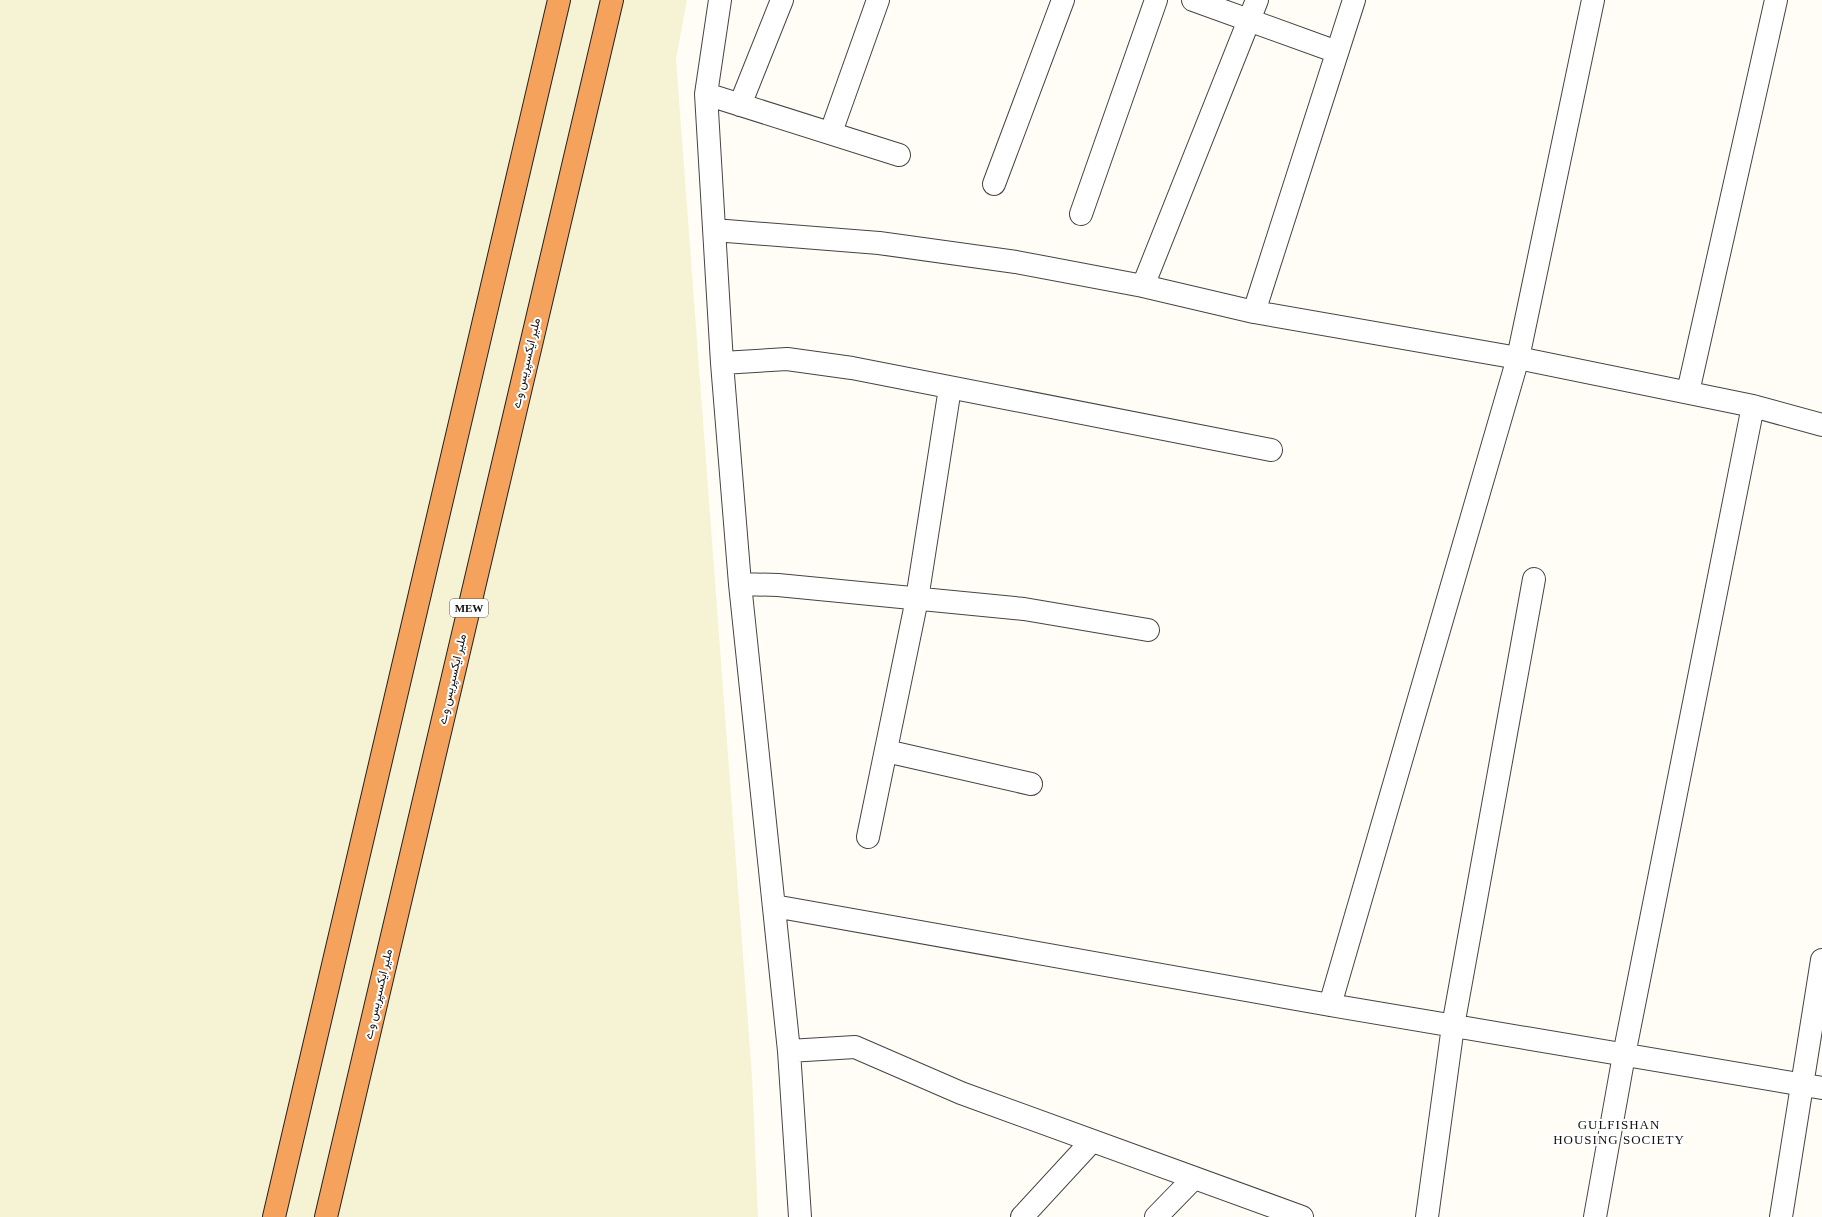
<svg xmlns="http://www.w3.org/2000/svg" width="1822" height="1217" font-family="'Times New Roman',Vazirmatn,serif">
	<rect width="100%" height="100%" fill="#fffdf5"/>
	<path fill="#f6f3d4" d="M0 0H687L676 59 752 1076 758 1217H0Z"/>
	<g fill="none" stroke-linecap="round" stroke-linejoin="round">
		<defs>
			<path id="street" d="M720 0 706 94 722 363 740 584 789 1051 800 1217
				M1193 0 1337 52
				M706 94 899 155
				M740 105 782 0
				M831 132 878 0
				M994 184 1063 0
				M1081 214 1156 0
				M714 230 879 243 1016 262 1143 286 1254 312 1518 358 1753 406 1822 425
				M1143 286 1257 0
				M1254 312 1354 0
				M722 363 787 359 852 368 1271 450
				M1688 392 1776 0
				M740 584 778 585 1024 609 1148 630
				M886 751 1031 784
				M868 837 917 599 950 388
				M774 906 1330 1005 1822 1088
				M1330 1005 1518 358 1593 0
				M789 1051 855 1047 961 1093 1302 1217
				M1022 1217 1092 1141
				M1156 1217 1194 1178
				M1427 1217 1453 1026 1534 579
				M1595 1217 1624 1055 1753 406
				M1781 1217 1822 960"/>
			<path id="highway" d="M274 1217 559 0
				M326 1217 612 0"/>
		</defs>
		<use href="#street" stroke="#444" stroke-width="24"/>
		<use href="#highway" stroke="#222" stroke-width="24"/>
		<use href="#street" stroke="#fff" stroke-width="22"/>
		<use href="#highway" stroke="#f5a25d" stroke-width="22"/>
	</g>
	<g text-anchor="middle" stroke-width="4" stroke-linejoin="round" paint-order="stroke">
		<rect fill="#fff" stroke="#585858" stroke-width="1" x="450" y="599" width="38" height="18" rx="3"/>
		<g font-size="11" font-weight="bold" fill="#111">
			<text x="469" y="612">MEW</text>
		</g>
		<g font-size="12" fill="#111" stroke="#fff">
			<text transform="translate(526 363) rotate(-77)" y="4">ملیر ایکسپریس وے</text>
			<text transform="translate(452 679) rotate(-77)" y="4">ملیر ایکسپریس وے</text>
			<text transform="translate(378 994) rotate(-77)" y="4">ملیر ایکسپریس وے</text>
		</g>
		<g font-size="13" letter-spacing="1" fill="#111" stroke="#fff">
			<text x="1619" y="1129">GULFISHAN<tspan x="1619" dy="15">HOUSING SOCIETY</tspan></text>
		</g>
	</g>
</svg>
